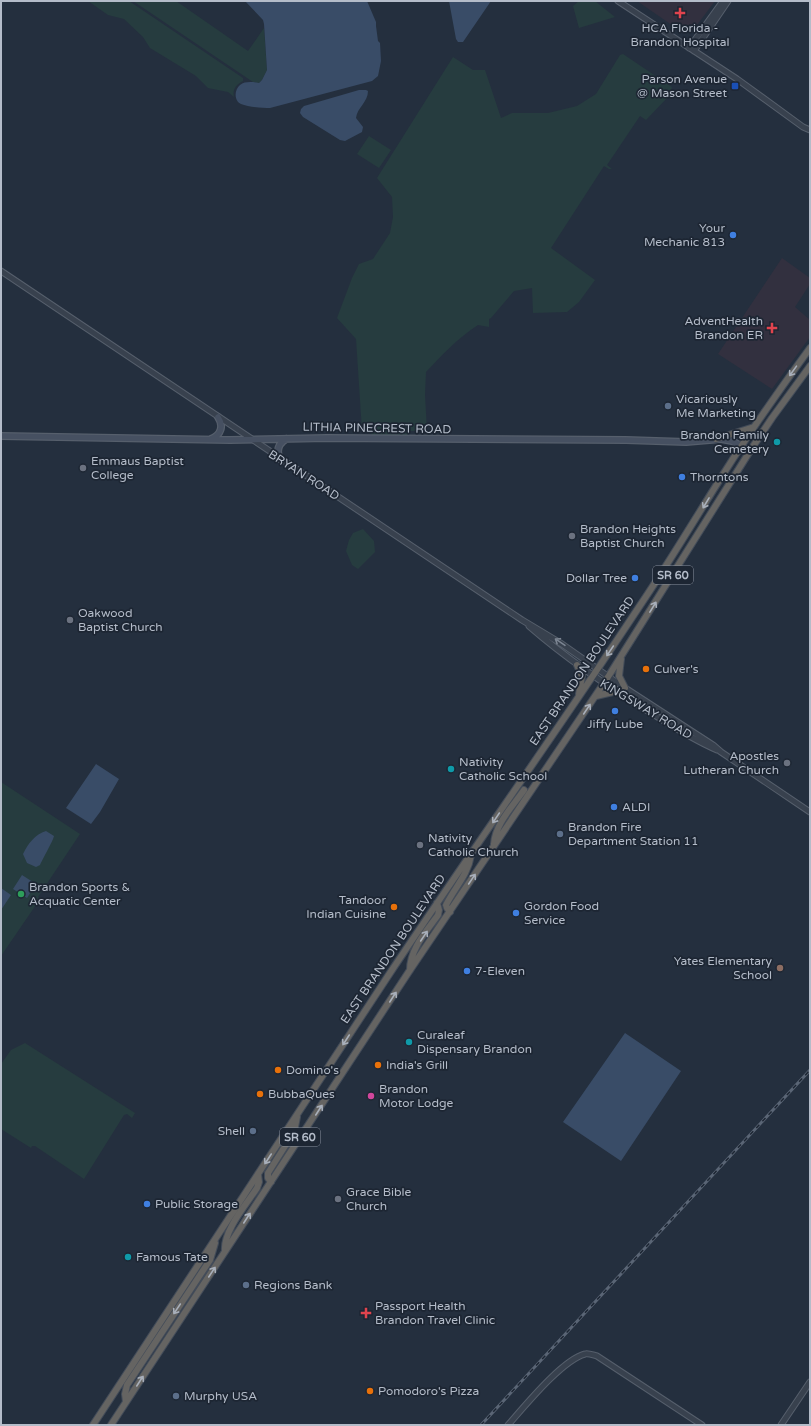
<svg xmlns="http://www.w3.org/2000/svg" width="811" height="1426" font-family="'Varela Round',sans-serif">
	<rect width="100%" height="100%" fill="#242f3e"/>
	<path fill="#32303f" d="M637 1H715L697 25 691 30 685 31 679 30Z
		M782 258 810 278V284L795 307 810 320V337L772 389 718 354Z"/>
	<path fill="#263c3f" d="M88 1H129L243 78V81C237 84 232 89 234 97L228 92 208 88 196 76 150 48 143 37 124 19 108 15Z
		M133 1H176L248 51 264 28 267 70 262 80 259 83 253 82Z
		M579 1H595L615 17 579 28 573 6Z
		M623 54 672 87 669 96 646 120 640 116 607 165 612 169H609L604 166 551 248 595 280 579 302 567 312 533 313 532 288 514 291 491 318 489 319V327L478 325C458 338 442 355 426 372L425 395 427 431H409L407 437 373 436 369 431H362L356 339 337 318 352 278 359 264 373 259 390 233 393 217 392 197 377 178 453 57 473 70H485L501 118 512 113H548L577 106 596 94 620 55Z
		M369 136 391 150 379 168 357 154Z
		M363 529 374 541 375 552 358 569 352 565 346 551 349 540 353 533Z
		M1 782 80 834 38 897 40 899 1 956Z
		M25 1043 135 1113 132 1118 127 1114 124 1115 84 1179 35 1146H32L31 1148 1 1129V1064L11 1050Z"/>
	<path fill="#394c67" d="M245 1H367L376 22V26L378 41 380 43 381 61 378 76 372 81 270 108C263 108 248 107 241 104 234 101 234 90 240 85 245 81 253 82 259 83L262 80 267 70 264 24 263 20Z
		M449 1H491L463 42H458L456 39Z
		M359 90H366L368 91C368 102 357 108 356 118L363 127 362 132 345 141 340 140 303 117 300 113 301 109 304 106Z
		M96 764 119 779 100 812 91 824 66 808Z
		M46 831 54 836C53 841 43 858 40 865L36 867 27 863 23 854C28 844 35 834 46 831Z
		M22 875 36 884 27 898 13 889Z
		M1 888 11 895 1 910Z
		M625 1033 681 1071 621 1161 563 1122Z"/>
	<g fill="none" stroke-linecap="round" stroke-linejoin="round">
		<defs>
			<path id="tertiary" d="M618 1 737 79 803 127 810 130
				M689 48 723 1
				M694 51 728 1
				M1 271 522 620 562 644 619 684 713 745 721 752 810 812
				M529 626C568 660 611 689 656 716 675 728 696 741 717 750
				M508 1425C524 1407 562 1360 585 1354 588 1353 593 1355 597 1356L702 1425
				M781 1425 810 1382"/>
			<path id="secondary" d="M1 436 230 440 327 438 626 440 686 442 721 439 732 441 750 451
				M211 439C221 435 224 426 218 417
				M280 459C276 451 278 444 286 439"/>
			<path id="trunk" d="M716 439 754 427
				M621 659 619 676 625 688
				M577 665 582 676 579 694
				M596 696 617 691
				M494 844C495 824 513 806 524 790
				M450 912 447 908 446 905C455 887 468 875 471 855
				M410 970C410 949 426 932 438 915L439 910 437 903
				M271 1182 268 1178V1173L294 1132 297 1117
				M225 1251C223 1231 246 1205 257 1188L259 1182 258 1174
				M126 1402 125 1394 127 1385 210 1260 215 1243
				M93 1425 390 973C472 850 558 730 639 607 669 563 696 517 724 473 751 430 780 389 810 348
				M111 1425 410 970 608 677 750 451 772 418 810 366"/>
		</defs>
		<use href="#tertiary" stroke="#565f6c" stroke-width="7"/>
		<use href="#secondary" stroke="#565f6c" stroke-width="8"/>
		<use href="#trunk" stroke="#434c59" stroke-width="8"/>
		<use href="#tertiary" stroke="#38414e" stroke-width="5"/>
		<use href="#secondary" stroke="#465061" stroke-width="5.5"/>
		<use href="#trunk" stroke="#656462" stroke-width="6"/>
		<defs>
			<path id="rail" d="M481 1425 810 1070"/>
		</defs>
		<use href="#rail" stroke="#5a6575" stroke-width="3"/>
		<use href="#rail" stroke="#1d2633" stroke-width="1.5" stroke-dasharray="4.5" stroke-linecap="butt"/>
	</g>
	<defs><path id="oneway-shaft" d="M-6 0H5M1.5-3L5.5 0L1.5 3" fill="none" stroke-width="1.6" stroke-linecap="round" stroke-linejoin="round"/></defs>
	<g stroke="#a8afba">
		<use href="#oneway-shaft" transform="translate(793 371) rotate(126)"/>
		<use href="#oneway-shaft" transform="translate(706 503) rotate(121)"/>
		<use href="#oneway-shaft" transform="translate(653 607) rotate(-58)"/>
		<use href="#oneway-shaft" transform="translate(610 651) rotate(124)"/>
		<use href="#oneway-shaft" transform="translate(587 709) rotate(-56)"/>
		<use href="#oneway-shaft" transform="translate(496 818) rotate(124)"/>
		<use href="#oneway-shaft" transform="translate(472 879) rotate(-56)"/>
		<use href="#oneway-shaft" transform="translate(424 936) rotate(-56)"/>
		<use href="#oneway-shaft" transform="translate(393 997) rotate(-57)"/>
		<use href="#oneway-shaft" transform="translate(346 1040) rotate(123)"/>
		<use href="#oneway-shaft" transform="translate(319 1110) rotate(-57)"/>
		<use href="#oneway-shaft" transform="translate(268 1159) rotate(123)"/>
		<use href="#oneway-shaft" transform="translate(247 1218) rotate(-57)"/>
		<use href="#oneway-shaft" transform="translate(212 1272) rotate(-57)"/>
		<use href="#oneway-shaft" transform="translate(177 1309) rotate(124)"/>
		<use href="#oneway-shaft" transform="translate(140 1381) rotate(-57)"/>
	</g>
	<use stroke="#7c8592" href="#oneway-shaft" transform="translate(560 642) rotate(-146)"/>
	<g fill="#e0444e" stroke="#1d2633" stroke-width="1.5">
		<path d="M678 7h4v4h4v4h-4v4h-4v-4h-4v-4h4z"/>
		<path d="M770 322h4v4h4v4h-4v4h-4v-4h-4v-4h4z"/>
		<path d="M364 1307h4v4h4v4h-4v4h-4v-4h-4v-4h4z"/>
	</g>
	<rect fill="#1a4fb4" stroke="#1d2633" stroke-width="1.5" x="731" y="82" width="8" height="8" rx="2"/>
	<g fill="#3f7fe0" stroke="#1d2633" stroke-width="1.5">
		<circle cx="733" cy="235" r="4"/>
		<circle cx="682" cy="477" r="4"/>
		<circle cx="635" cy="578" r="4"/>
		<circle cx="615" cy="711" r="4"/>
		<circle cx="614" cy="807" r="4"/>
		<circle cx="516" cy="913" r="4"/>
		<circle cx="467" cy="971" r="4"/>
		<circle cx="147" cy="1204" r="4"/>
	</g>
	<g fill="#5c6f8a" stroke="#1d2633" stroke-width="1.5">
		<circle cx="668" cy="406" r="4"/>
		<circle cx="560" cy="834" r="4"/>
		<circle cx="253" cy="1131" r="4"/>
		<circle cx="246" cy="1285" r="4"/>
		<circle cx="176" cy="1396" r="4"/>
	</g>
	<g fill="#0f9aa8" stroke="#1d2633" stroke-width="1.5">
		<circle cx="777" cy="442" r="4"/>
		<circle cx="451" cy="769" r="4"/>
		<circle cx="409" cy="1042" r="4"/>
		<circle cx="128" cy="1257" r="4"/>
	</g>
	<g fill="#6b7280" stroke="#1d2633" stroke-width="1.5">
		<circle cx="83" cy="468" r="4"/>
		<circle cx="572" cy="536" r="4"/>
		<circle cx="70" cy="620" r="4"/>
		<circle cx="787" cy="763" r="4"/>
		<circle cx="420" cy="845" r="4"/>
		<circle cx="338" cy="1199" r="4"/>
	</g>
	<g fill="#e8710a" stroke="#1d2633" stroke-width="1.5">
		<circle cx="646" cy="669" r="4"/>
		<circle cx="394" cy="907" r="4"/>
		<circle cx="378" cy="1065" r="4"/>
		<circle cx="278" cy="1070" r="4"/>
		<circle cx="260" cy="1094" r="4"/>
		<circle cx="370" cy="1391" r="4"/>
	</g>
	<circle fill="#2e9e5b" stroke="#1d2633" stroke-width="1.5" cx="21" cy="894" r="4"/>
	<circle fill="#8d6e63" stroke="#1d2633" stroke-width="1.5" cx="780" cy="968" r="4"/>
	<circle fill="#d1479c" stroke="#1d2633" stroke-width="1.5" cx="371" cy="1096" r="4"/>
	<g text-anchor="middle" stroke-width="3.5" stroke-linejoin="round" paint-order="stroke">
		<g fill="#1d2633" stroke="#878f9c" stroke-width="1">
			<rect x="653" y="566" width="40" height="18" rx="3"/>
			<rect x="280" y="1128" width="40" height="18" rx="3"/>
		</g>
		<g font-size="11" font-weight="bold" fill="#b4bcc9">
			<text x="673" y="579">SR 60</text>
			<text x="300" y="1141">SR 60</text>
		</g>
		<g font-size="12" fill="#b4bcc9" stroke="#1d2633" text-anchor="start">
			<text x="680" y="32" text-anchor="middle">HCA Florida -<tspan x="680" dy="14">Brandon Hospital</tspan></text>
			<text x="727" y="83" text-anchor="end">Parson Avenue<tspan x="727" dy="14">@ Mason Street</tspan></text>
			<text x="725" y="232" text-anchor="end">Your<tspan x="725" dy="14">Mechanic 813</tspan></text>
			<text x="763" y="325" text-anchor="end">AdventHealth<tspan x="763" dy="14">Brandon ER</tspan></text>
			<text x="676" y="403">Vicariously<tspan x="676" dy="14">Me Marketing</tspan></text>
			<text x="769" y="439" text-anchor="end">Brandon Family<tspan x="769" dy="14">Cemetery</tspan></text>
			<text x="91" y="465">Emmaus Baptist<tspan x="91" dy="14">College</tspan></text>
			<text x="690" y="481">Thorntons</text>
			<text x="580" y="533">Brandon Heights<tspan x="580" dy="14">Baptist Church</tspan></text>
			<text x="627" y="582" text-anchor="end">Dollar Tree</text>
			<text x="78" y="617">Oakwood<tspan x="78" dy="14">Baptist Church</tspan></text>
			<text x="654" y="673">Culver's</text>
			<text x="615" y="728" text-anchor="middle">Jiffy Lube</text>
			<text x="779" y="760" text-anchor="end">Apostles<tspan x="779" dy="14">Lutheran Church</tspan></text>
			<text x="459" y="766">Nativity<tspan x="459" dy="14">Catholic School</tspan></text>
			<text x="622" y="811">ALDI</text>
			<text x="568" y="831">Brandon Fire<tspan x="568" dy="14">Department Station 11</tspan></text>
			<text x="428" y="842">Nativity<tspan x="428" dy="14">Catholic Church</tspan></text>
			<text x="29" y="891">Brandon Sports &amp;<tspan x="29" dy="14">Acquatic Center</tspan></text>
			<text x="386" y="904" text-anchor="end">Tandoor<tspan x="386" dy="14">Indian Cuisine</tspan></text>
			<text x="524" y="910">Gordon Food<tspan x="524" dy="14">Service</tspan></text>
			<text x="772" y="965" text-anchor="end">Yates Elementary<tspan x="772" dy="14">School</tspan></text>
			<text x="475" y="975">7-Eleven</text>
			<text x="417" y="1039">Curaleaf<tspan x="417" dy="14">Dispensary Brandon</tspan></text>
			<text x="386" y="1069">India's Grill</text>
			<text x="286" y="1074">Domino's</text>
			<text x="379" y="1093">Brandon<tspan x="379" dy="14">Motor Lodge</tspan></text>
			<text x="268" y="1098">BubbaQues</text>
			<text x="245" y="1135" text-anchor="end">Shell</text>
			<text x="346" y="1196">Grace Bible<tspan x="346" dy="14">Church</tspan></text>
			<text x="155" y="1208">Public Storage</text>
			<text x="136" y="1261">Famous Tate</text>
			<text x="254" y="1289">Regions Bank</text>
			<text x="375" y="1310">Passport Health<tspan x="375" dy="14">Brandon Travel Clinic</tspan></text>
			<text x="378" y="1395">Pomodoro's Pizza</text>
			<text x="184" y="1400">Murphy USA</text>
		</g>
		<g font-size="12" fill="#b4bcc9" stroke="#1d2633">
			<text transform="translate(377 428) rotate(1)" y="4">LITHIA PINECREST ROAD</text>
			<text transform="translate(304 475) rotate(33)" y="4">BRYAN ROAD</text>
			<text transform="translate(582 671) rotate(-56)" y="4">EAST BRANDON BOULEVARD</text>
			<text transform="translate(646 709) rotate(31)" y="4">KINGSWAY ROAD</text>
			<text transform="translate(393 949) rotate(-56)" y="4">EAST BRANDON BOULEVARD</text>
		</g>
	</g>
	<rect width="811" height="1426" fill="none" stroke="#b4bcc9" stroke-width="4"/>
</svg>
